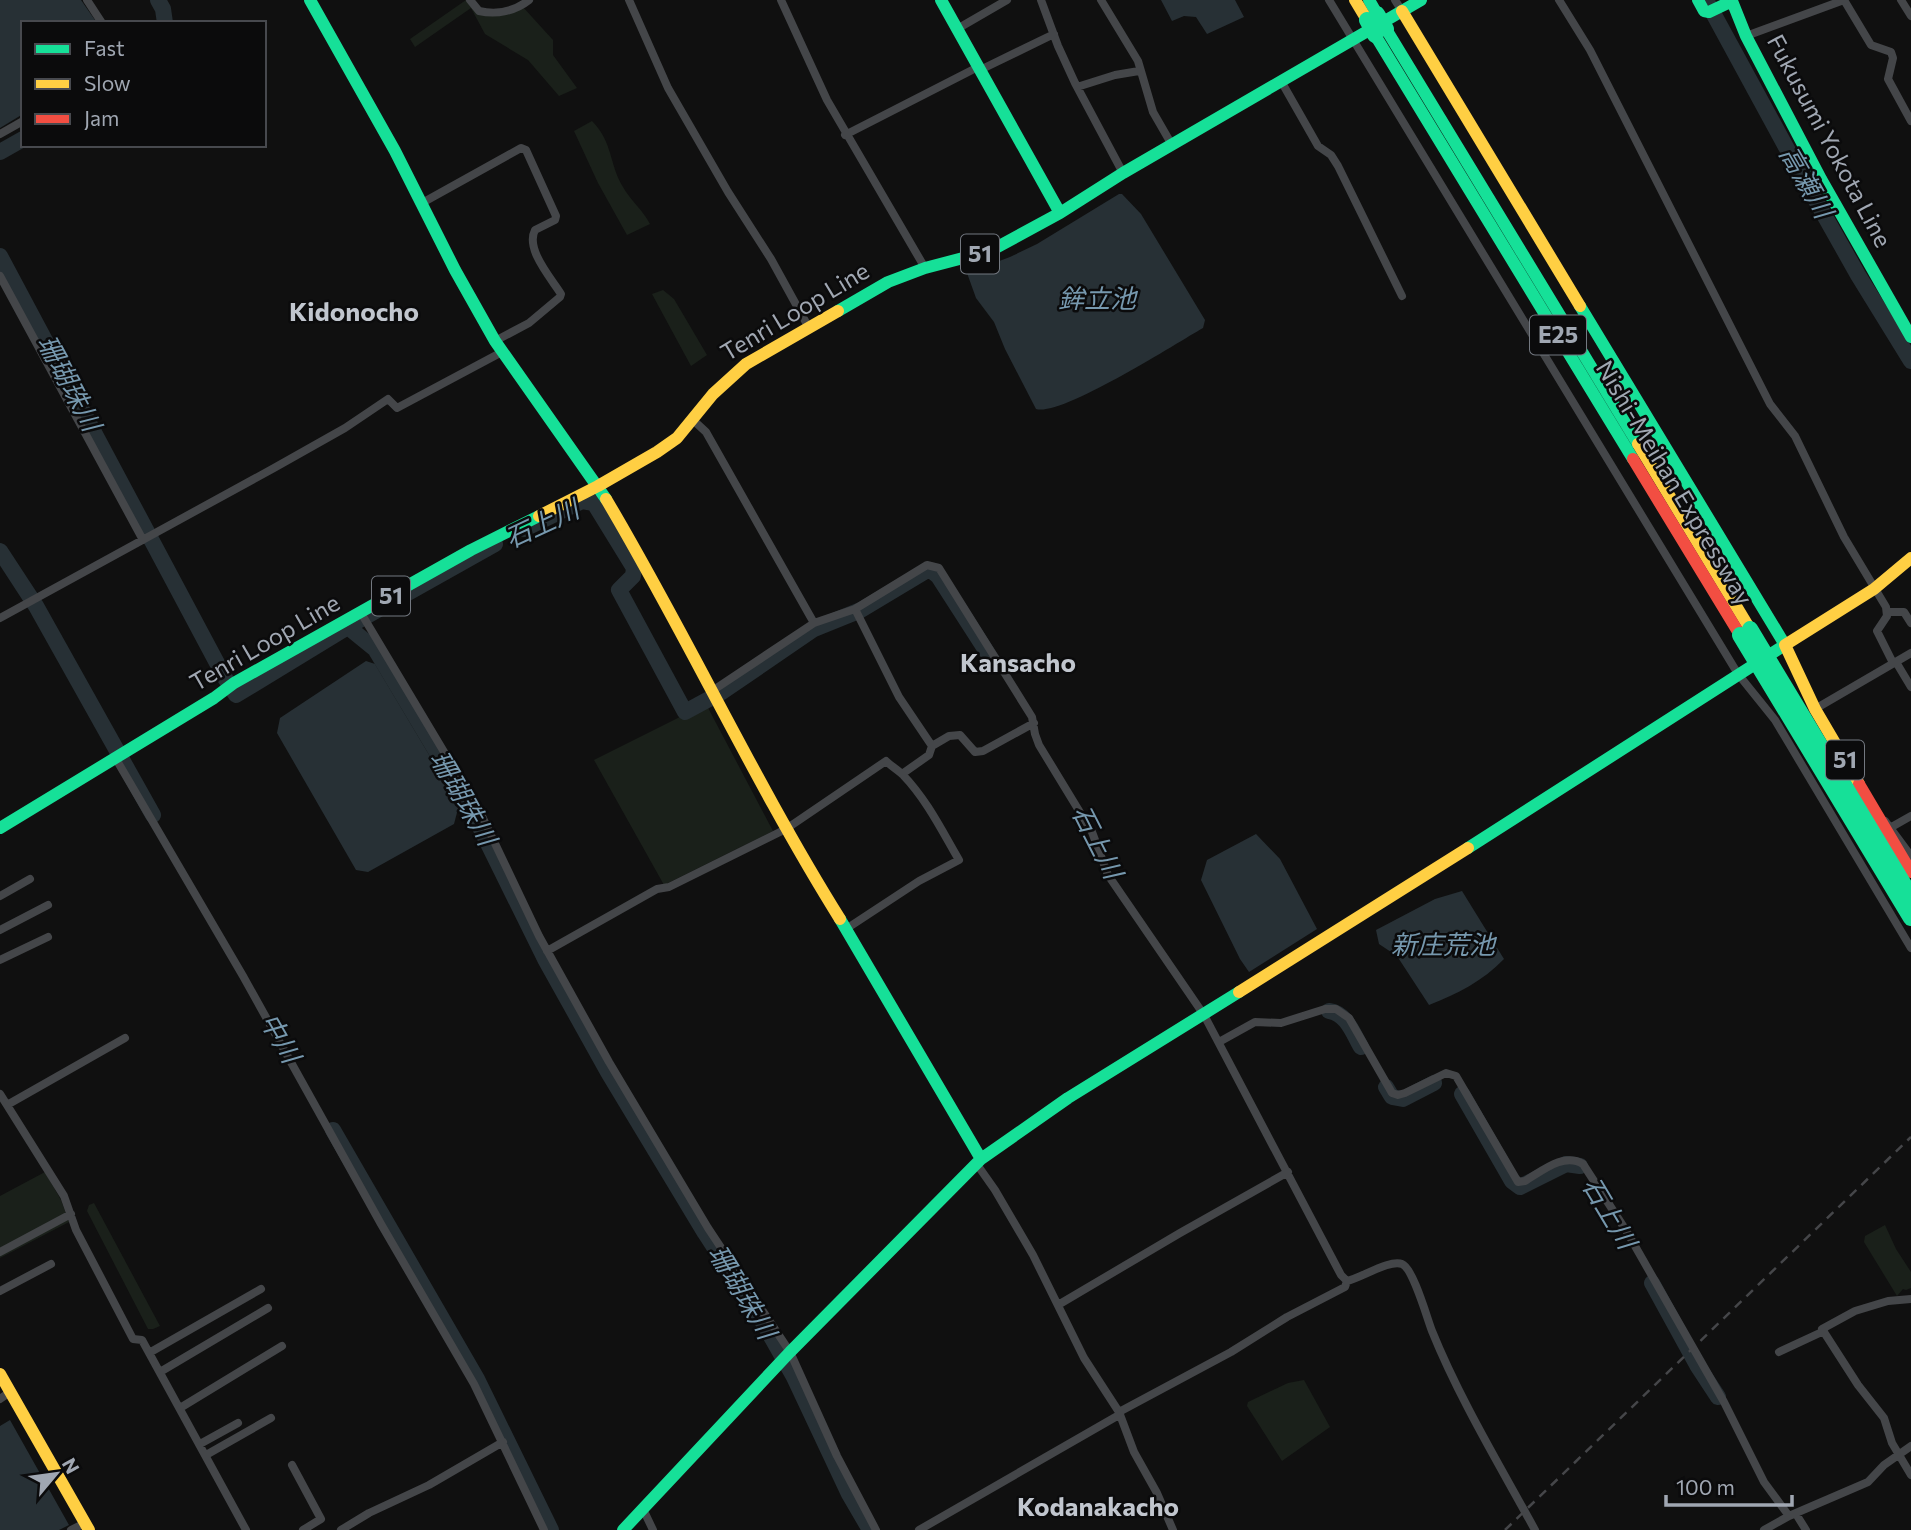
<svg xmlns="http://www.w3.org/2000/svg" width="1911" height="1530" font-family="Commissioner,'Noto Sans JP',sans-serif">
	<rect width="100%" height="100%" fill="#101010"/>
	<path fill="#1a201a" d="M466 0 478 13 522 6 553 40V55L577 88 559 96 528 60 485 34 471 8 415 47 410 39Z
		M592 121C613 142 609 164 623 187 630 200 643 210 650 224L627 235 598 183 574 131Z
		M663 290 674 299 707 355 691 366 652 294Z
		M706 704 773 831 664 885 594 760Z
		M45 1172 61 1200 69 1222 0 1258V1196Z
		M94 1203 160 1326 153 1329H148L87 1211 89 1205Z
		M1885 1225 1896 1249 1911 1272V1288L1906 1290 1903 1289 1897 1296 1864 1242 1865 1236Z
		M1304 1380 1330 1427 1282 1461 1247 1406 1248 1402 1288 1383Z"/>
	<path fill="#273035" d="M0 0H81L97 23H23V114L0 128Z
		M1161 0H1235L1244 17 1207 34 1196 17 1184 16 1172 21Z
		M1119 194H1122L1141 214 1205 320 1203 328C1175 344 1061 417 1036 409L1005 349 994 322 976 298 967 273 1010 257 1037 244Z
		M366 661 375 664 459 805 454 824 368 872 356 870 277 733 280 718Z
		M1256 834 1280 859 1317 929 1249 972 1240 959 1201 880 1207 860Z
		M1462 891 1504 959C1483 981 1457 994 1429 1005L1397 956 1379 944 1376 930 1435 899Z
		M10 1420 69 1525 59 1530H0V1426Z"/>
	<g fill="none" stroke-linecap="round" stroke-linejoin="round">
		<path stroke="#273035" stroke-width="16" d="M158 0 163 9 165 23
			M1706 0 1792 158 1858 275 1911 361
			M0 152 23 139
			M0 256 225 678 236 695 356 622 495 544
			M524 529 582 501 594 503 634 568 633 576 619 590 685 712 722 692 814 629 861 610 926 571H932L938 576 994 663
			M0 551 36 606 153 815
			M348 627 375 649 472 811 545 959 608 1072 705 1233 764 1324 794 1377 849 1494 870 1530
			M1329 1011C1346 1013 1353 1033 1361 1047
			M1386 1087 1392 1097 1403 1099 1434 1083
			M1462 1094 1512 1181 1520 1187 1566 1164 1580 1166
			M333 1130 477 1379 551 1530
			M1652 1283 1697 1365 1718 1397"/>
		<path stroke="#444649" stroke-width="8" d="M87 0 102 23
			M470 0 479 11C497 15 515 11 529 0
			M629 0 668 88 728 192 771 259 809 328
			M781 0 827 100 925 268
			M1041 0 1058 46 1075 83 1123 173
			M1101 0 1138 61 1153 112 1172 145
			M1329 0 1738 674 1775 720 1911 948
			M1395 0 1402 11
			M1559 0 1590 50 1770 404 1795 436 1844 537 1886 607 1887 616 1877 631 1893 663
			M1901 0 1911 16
			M957 29 1007 0
			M1746 36 1844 0 1871 45 1891 52 1893 58 1888 79 1911 121
			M980 70 1054 34
			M1281 81 1318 146 1331 155 1338 166 1402 296
			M1077 87 1115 75 1139 71
			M0 134 23 121
			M845 135 978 67
			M422 203 521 148 526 150 556 216 555 220 535 230C525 249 551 278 561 294L560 297 529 323 495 341
			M0 276 143 540
			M693 420 706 432 814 623
			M855 609 899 697 932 746
			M1888 612H1904L1911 623
			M361 613 480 812 539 936 609 1062 708 1228 790 1352 837 1456 876 1530
			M0 618 274 468 345 428 388 399 397 408 502 352
			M1896 662 1911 687
			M712 691 814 623 855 609 927 565 939 568 1032 717 1035 734 1039 745 1092 832 1108 875 1204 1015 1341 1275 1347 1281
			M1815 709 1911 653
			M116 759 243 976 381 1224 474 1384 544 1530
			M902 774 929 755 932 746 949 736 960 735 975 752 983 751 1034 723
			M1885 821 1911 856
			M1888 829 1911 816
			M0 896 30 879
			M0 930 48 905
			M547 951 657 889 669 887 786 829 886 761C891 766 898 770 903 775 927 800 942 831 959 860L919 881 846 929
			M0 960 48 937
			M1219 1042 1255 1022 1281 1023 1325 1009H1336L1349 1018 1392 1093 1398 1095 1405 1093 1446 1073 1456 1076 1518 1182 1525 1181C1542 1171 1564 1152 1583 1164L1627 1232 1724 1402 1764 1482 1789 1516
			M0 1094 64 1196 76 1230 133 1339 142 1340 246 1530
			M7 1105 125 1038
			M976 1163 995 1190 1033 1255 1084 1358 1119 1412 1134 1452 1157 1493 1173 1530
			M0 1252 71 1214
			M0 1291 51 1264
			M1911 1299 1888 1301 1855 1311 1822 1329 1858 1385 1884 1418 1892 1443 1911 1475
			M1058 1305 1180 1233 1288 1172
			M1779 1352 1824 1331
			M149 1353 261 1289
			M160 1372 268 1308
			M0 1399 10 1392
			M180 1408 282 1346
			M1119 1412 1231 1352 1287 1317 1345 1287 1347 1281C1361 1278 1390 1259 1402 1264 1413 1268 1427 1318 1432 1331 1459 1398 1500 1466 1535 1530
			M200 1444 238 1423
			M206 1455 271 1418
			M292 1465 321 1519 303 1530
			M643 1509 653 1530
			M1796 1514 1806 1530
			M71 1530 85 1523
			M341 1530 369 1513 429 1485 503 1442
			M919 1530 1119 1415
			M1764 1530 1789 1516 1868 1482 1884 1465 1911 1446"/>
		<path stroke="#16e098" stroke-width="12" d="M310 0 395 151 455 270 495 341 606 499
			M941 0 1060 213
			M1369 0 1377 14
			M1698 0 1704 11 1709 12 1732 1 1746 36 1821 179 1911 337
			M1386 29 1638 444
			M1375 35 1633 459
			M838 311 888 282 925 268 990 251 1060 213 1123 173 1421 0
			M0 828 214 698 234 683 471 550 539 516
			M1468 848 1785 645 1580 306
			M840 919 981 1159
			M623 1530 790 1352 981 1159 1068 1098 1239 992"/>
		<path stroke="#ffcf43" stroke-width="12" d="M1355 0 1367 20
			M1402 11 1580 306
			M1638 444 1750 629
			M606 499C688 637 755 783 840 919
			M539 516 598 486 657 452 677 438 713 394 746 364 838 311
			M1859 784 1815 709 1785 645 1874 589 1911 558
			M1239 992 1468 848
			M0 1374 89 1530"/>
		<path stroke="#f24e42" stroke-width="12" d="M1633 459 1740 635
			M1859 784 1911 872"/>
		<path stroke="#454649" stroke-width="2.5" stroke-dasharray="9 7" stroke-linecap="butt" d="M1505 1530 1911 1137"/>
		<path stroke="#16e098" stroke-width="16" d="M1377 14 1386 29
			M1367 20 1375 35
			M1750 629 1911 896
			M1740 635 1911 918"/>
	</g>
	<g text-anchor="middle" stroke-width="5" stroke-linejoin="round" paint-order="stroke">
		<g fill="#0b0b0c" stroke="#737880" stroke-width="2">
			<rect x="961" y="234.5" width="38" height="39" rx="5"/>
			<rect x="1530" y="315.5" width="56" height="39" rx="5"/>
			<rect x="372" y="576.5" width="38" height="39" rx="5"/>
			<rect x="1826" y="740.5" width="38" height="39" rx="5"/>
		</g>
		<g font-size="23" font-weight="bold" fill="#a0a7b2">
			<text x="980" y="262">51</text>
			<text x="1558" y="343">E25</text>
			<text x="391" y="604">51</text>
			<text x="1845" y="768">51</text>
		</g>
		<g font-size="24" fill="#a0a7b2" stroke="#0b0b0c">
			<text transform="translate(1829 141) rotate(62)" y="8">Fukusumi Yokota Line</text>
			<text transform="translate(795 312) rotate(-31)" y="8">Tenri Loop Line</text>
			<text transform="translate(1674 483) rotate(59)" y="8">Nishi-Meihan Expressway</text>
			<text transform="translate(265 643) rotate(-30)" y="8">Tenri Loop Line</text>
		</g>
		<g font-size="26" font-style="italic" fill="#7698ae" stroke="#0b0b0c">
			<text transform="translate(1806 182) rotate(60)" y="9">高瀬川</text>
			<text x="1097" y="308">鉾立池</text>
			<text transform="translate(69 383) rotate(62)" y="9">珊瑚珠川</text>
			<text transform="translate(542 524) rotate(-25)" y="9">石上川</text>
			<text transform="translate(463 798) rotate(60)" y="9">珊瑚珠川</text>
			<text transform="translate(1097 842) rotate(63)" y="9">石上川</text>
			<text x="1443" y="954">新庄荒池</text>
			<text transform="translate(280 1038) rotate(60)" y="9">中川</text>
			<text transform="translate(1609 1213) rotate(59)" y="9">石上川</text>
			<text transform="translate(742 1292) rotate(59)" y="9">珊瑚珠川</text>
		</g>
		<g font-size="26" font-weight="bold" fill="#c1c6ce" stroke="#0b0b0c">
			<text x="354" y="321">Kidonocho</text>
			<text x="1018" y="672">Kansacho</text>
			<text x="1098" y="1516">Kodanakacho</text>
		</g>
	</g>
	<rect x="21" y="21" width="245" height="126" fill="#0b0b0c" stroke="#47494e" stroke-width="2"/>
	<rect x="35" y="44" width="35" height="10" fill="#16e098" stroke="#47494e" stroke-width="2"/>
	<text x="84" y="56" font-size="21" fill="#a0a7b2">Fast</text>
	<rect x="35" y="79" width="35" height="10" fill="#ffcf43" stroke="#47494e" stroke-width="2"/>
	<text x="84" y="91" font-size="21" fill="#a0a7b2">Slow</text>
	<rect x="35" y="114" width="35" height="10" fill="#f24e42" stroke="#47494e" stroke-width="2"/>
	<text x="84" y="126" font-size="21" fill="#a0a7b2">Jam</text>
	<g transform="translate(56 1474) rotate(61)" stroke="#0b0b0c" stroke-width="5" paint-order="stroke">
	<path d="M0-5L12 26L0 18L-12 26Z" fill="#a0a7b2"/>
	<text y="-10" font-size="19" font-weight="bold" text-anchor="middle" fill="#a0a7b2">N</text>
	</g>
	<path d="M1666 1495v10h126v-10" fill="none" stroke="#a0a7b2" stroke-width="3.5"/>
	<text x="1676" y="1495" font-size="21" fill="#a0a7b2" stroke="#0b0b0c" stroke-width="5" paint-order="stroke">100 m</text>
</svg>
